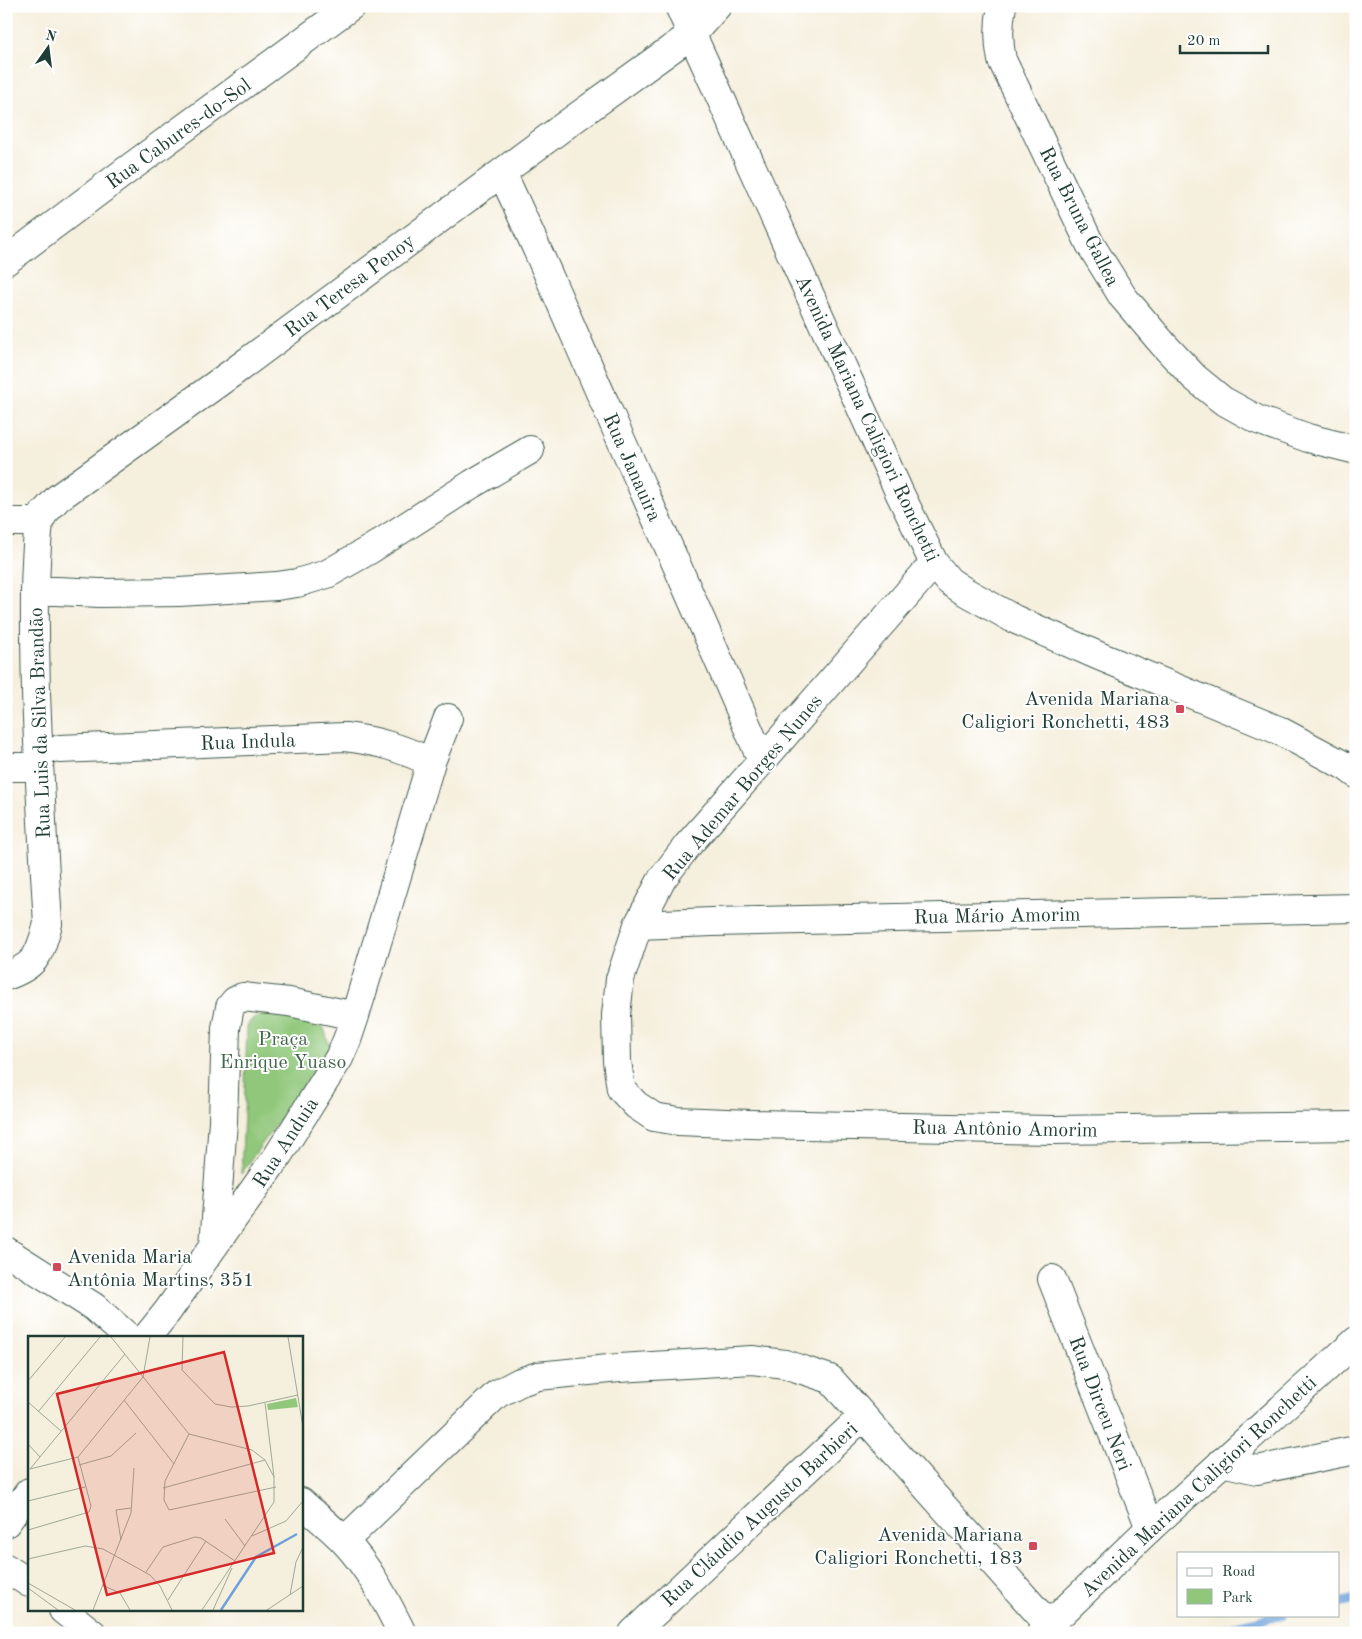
<svg xmlns="http://www.w3.org/2000/svg" width="1362" height="1639" font-family="'Old Standard TT',serif">
	<rect width="100%" height="100%" fill="#fff"/>
	<filter id="ink" filterUnits="userSpaceOnUse"><feTurbulence type="fractalNoise" baseFrequency=".02" numOctaves="2"/><feDisplacementMap in="SourceGraphic" scale="10" xChannelSelector="R" yChannelSelector="G"/><feConvolveMatrix kernelMatrix="1 2 1 2 8 2 1 2 1" color-interpolation-filters="sRGB"/></filter>
	<filter id="wash" filterUnits="userSpaceOnUse"><feTurbulence type="fractalNoise" baseFrequency=".0096" numOctaves="4" result="noise"/><feDisplacementMap in="SourceGraphic" scale="20" xChannelSelector="R" yChannelSelector="G"/><feGaussianBlur stdDeviation="1.12" result="paint"/><feColorMatrix in="noise" values="0 0 0 0 0 0 0 0 0 0 0 0 0 0 0 0 0 1.4 0 .05"/><feComposite in="paint" operator="in"/></filter>
	<g filter="url(#wash)">
		<rect width="100%" height="100%" fill="#f5efdd"/>
		<path fill="#90c77a" stroke="#588257" d="M281 1011 308 1017 324 1028 330 1048 241 1174 244 1114 247 1026C253 1013 268 1013 281 1011Z"/>
		<g fill="none" stroke-linecap="round" stroke-linejoin="round">
			<path stroke="#6ea1da" stroke-width="9" d="M1338 1603 1356 1599
				M1212 1633 1214 1631 1283 1615"/>
		</g>
	</g>
	<g filter="url(#ink)">
		<g fill="none" stroke-linecap="round" stroke-linejoin="round">
			<defs>
				<path id="street" d="M1002 6C998 25 998 41 1002 60L1090 244 1123 297 1163 344 1194 377 1222 400 1258 420 1308 438 1356 450
					M502 173C540 253 574 334 610 415 661 530 713 645 762 761
					M6 261 127 170 351 6
					M6 522H39L44 513 58 498 232 373 567 124 692 34 717 6
					M934 563 762 761 687 846 662 879 638 925 620 979 616 1015 617 1061 621 1089 636 1105 654 1117 678 1121 751 1124 1053 1130 1356 1126
					M35 590 100 593 179 592 277 586 297 583 327 574 371 549 472 484 530 450
					M60 749 345 737C379 741 400 748 431 762
					M6 767H39
					M638 925 712 922 1356 908
					M6 976C38 965 39 954 48 924 43 847 39 770 36 693 35 636 33 579 39 522
					M214 1246 223 1121 226 1028 230 1007 235 1001 243 997 289 1002 355 1016
					M6 1251 94 1307 129 1338
					M1052 1279 1150 1528
					M146 1338 167 1312 277 1157 339 1058 347 1040 355 1016 431 762 448 718
					M1222 1462 1257 1470 1356 1450
					M301 1502C315 1515 331 1527 344 1541 369 1567 386 1601 402 1633
					M6 1523 29 1492
					M344 1541 497 1394 520 1382 538 1376 619 1368 752 1360 785 1364 830 1379 1049 1625
					M6 1568 29 1583
					M63 1610 92 1633
					M633 1633 863 1416"/>
				<path id="secondary" d="M679 6 900 494 934 563 949 581 964 591 1014 619 1099 656 1278 730 1347 767 1356 774
					M1041 1633 1150 1528 1356 1341"/>
			</defs>
			<use href="#street" stroke="#3f584d" stroke-width="30"/>
			<use href="#secondary" stroke="#3f584d" stroke-width="30"/>
			<use href="#street" stroke="#fff" stroke-width="28"/>
			<use href="#secondary" stroke="#fff" stroke-width="28"/>
		</g>
	</g>
	<g fill="#d1495b" stroke="#fff" stroke-width="2">
		<rect x="1175" y="704" width="10" height="10" rx="2.5"/>
		<rect x="52" y="1262" width="10" height="10" rx="2.5"/>
		<rect x="1028" y="1541" width="10" height="10" rx="2.5"/>
	</g>
	<g text-anchor="middle" stroke-width="4" stroke-linejoin="round" paint-order="stroke">
		<g font-size="20" fill="#1f3d34" stroke="#fff">
			<text transform="translate(178 133) rotate(-36)" y="7">Rua Cabures-do-Sol</text>
			<text transform="translate(1080 216) rotate(63)" y="7">Rua Bruna Gallea</text>
			<text transform="translate(349 285) rotate(-37)" y="7">Rua Teresa Penoy</text>
			<text transform="translate(868 418) rotate(65)" y="7">Avenida Mariana Caligiori Ronchetti</text>
			<text transform="translate(633 467) rotate(66)" y="7">Rua Janauira</text>
			<text transform="translate(39 723) rotate(-92)" y="7">Rua Luis da Silva Brandão</text>
			<text transform="translate(248 741) rotate(-2)" y="7">Rua Indula</text>
			<text transform="translate(742 787) rotate(-50)" y="7">Rua Ademar Borges Nunes</text>
			<text transform="translate(997 915) rotate(-1)" y="7">Rua Mário Amorim</text>
			<text transform="translate(1005 1128) rotate(1)" y="7">Rua Antônio Amorim</text>
			<text transform="translate(285 1142) rotate(-57)" y="7">Rua Anduia</text>
			<text transform="translate(1101 1403) rotate(69)" y="7">Rua Dirceu Neri</text>
			<text transform="translate(1198 1486) rotate(-43)" y="7">Avenida Mariana Caligiori Ronchetti</text>
			<text transform="translate(759 1514) rotate(-43)" y="7">Rua Cláudio Augusto Barbieri</text>
		</g>
		<g font-size="20" fill="#1f3d34" stroke="#fff" text-anchor="end">
			<text x="1170" y="705">Avenida Mariana<tspan x="1170" dy="23">Caligiori Ronchetti, 483</tspan></text>
			<text x="67" y="1263" text-anchor="start">Avenida Maria<tspan x="67" dy="23">Antônia Martins, 351</tspan></text>
			<text x="1023" y="1541">Avenida Mariana<tspan x="1023" dy="23">Caligiori Ronchetti, 183</tspan></text>
		</g>
		<g font-size="20" fill="#416649" stroke="#fff">
			<text x="283" y="1045">Praça<tspan x="283" dy="23">Enrique Yuaso</tspan></text>
		</g>
	</g>
	<g transform="translate(28 1336)">
		<rect width="275" height="275" fill="#f5efdd"/>
		<path d="M268 62 270 71 240 74 239 68Z" fill="#90c77a"/>
		<path fill="none" stroke="#6ea1da" stroke-width="2.5" d="M193 274 228 221 269 198"/>
		<path fill="none" stroke="#9fa899" stroke-width="1" d="M83 1 161 98 224 114 237 124 246 141V166L174 274M155 1 154 34 187 68 203 71 220 70 270 59M260 1 275 91M0 45 37 1M96 64 146 128M0 66 33 95M237 67 246 141M10 76 72 1M161 98 137 145 136 164 141 174 248 151M0 108 12 121M51 129 83 120 108 97M2 133 50 121 115 41 122 1M2 133 97 18M135 152 237 124M0 165 57 151M197 183 217 210M0 194 61 176 63 170 50 121M224 200 258 185 275 165M93 204 88 174 103 172M0 223 57 210 75 213 122 239 132 250 144 274M118 236 135 211 167 201 173 202 207 225M0 247 47 274M74 249 92 257 102 274M0 252 30 274M262 259 268 226 275 211M140 264 178 205M65 274 103 177 106 132M185 274 204 232M239 274 275 250"/>
		<path fill="#d62828" fill-opacity="0.15" stroke="#d62828" stroke-width="2.5" d="M196 16 246 217 79 259 29 58Z"/>
		<rect width="275" height="275" fill="none" stroke="#1f3d34" stroke-width="2.5"/>
	</g>
	<rect width="1362" height="1639" fill="none" stroke="#fff" stroke-width="25"/>
	<rect x="1177" y="1552" width="162" height="65" fill="#ffffff" stroke="#a5b1ae"/>
	<rect x="1187" y="1568" width="25" height="8" fill="#ffffff" stroke="#a5b1ae"/>
	<text x="1222" y="1576" font-size="15" fill="#1f3d34">Road</text>
	<rect x="1187" y="1589" width="25" height="15" fill="#90c77a" stroke="#a5b1ae"/>
	<text x="1222" y="1602" font-size="15" fill="#1f3d34">Park</text>
	<g transform="translate(48 48) rotate(14)" stroke="#ffffff" stroke-width="4" paint-order="stroke">
	<path d="M0-4L9 19L0 12L-9 19Z" fill="#1f3d34"/>
	<text y="-8" font-size="14" font-weight="bold" text-anchor="middle" fill="#1f3d34">N</text>
	</g>
	<path d="M1180 45v8h88v-8" fill="none" stroke="#1f3d34" stroke-width="2.5"/>
	<text x="1187" y="45" font-size="15" fill="#1f3d34" stroke="#ffffff" stroke-width="4" paint-order="stroke">20 m</text>
</svg>
